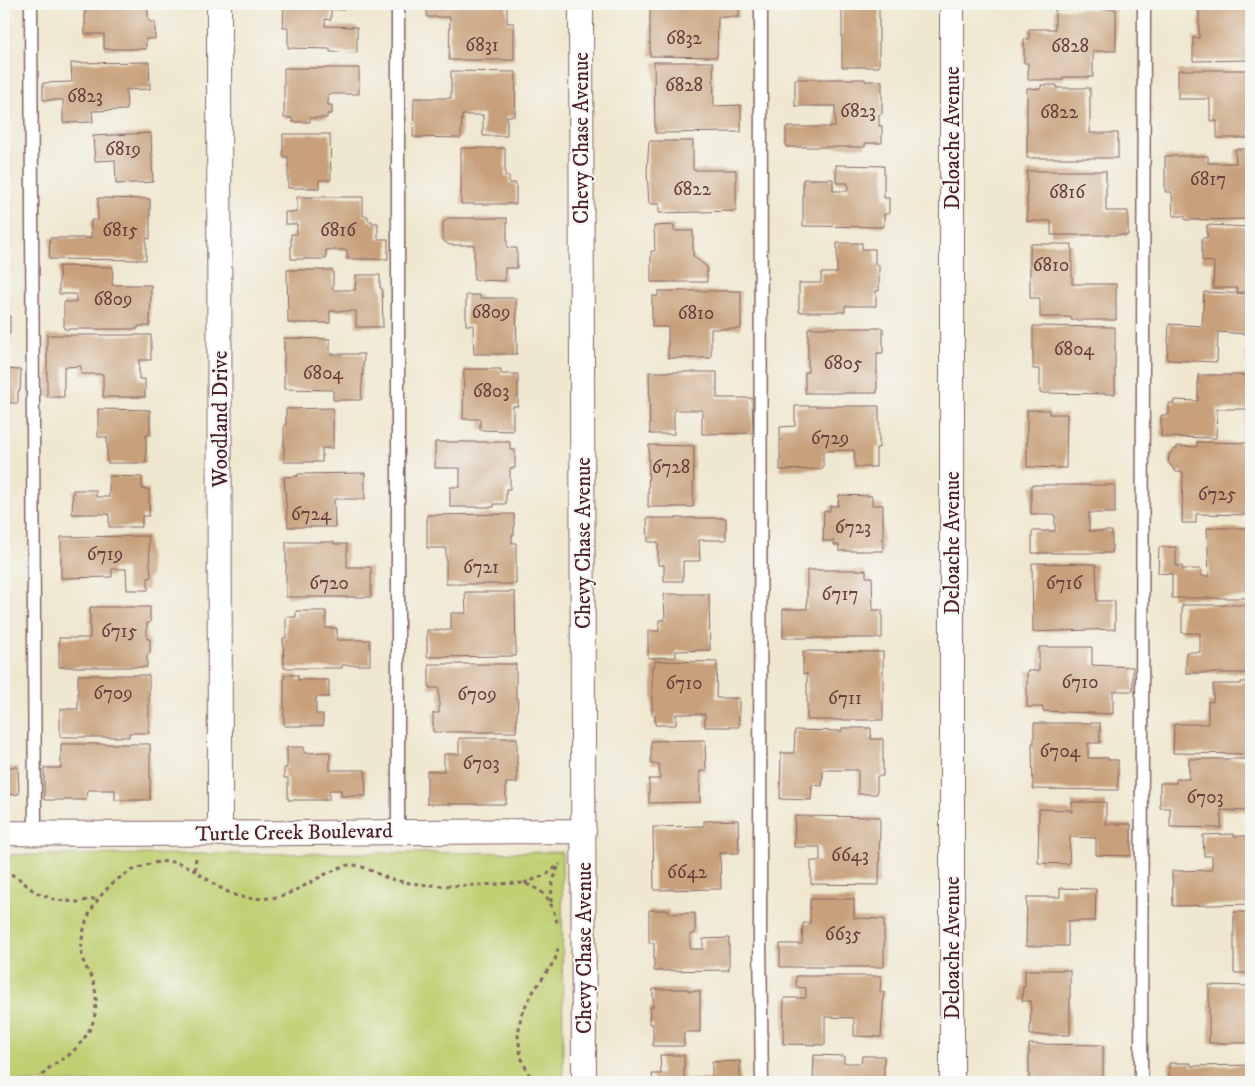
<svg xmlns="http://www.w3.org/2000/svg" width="1255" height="1086" font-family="'IM FELL DW Pica',serif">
	<rect width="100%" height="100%" fill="#f6f6f2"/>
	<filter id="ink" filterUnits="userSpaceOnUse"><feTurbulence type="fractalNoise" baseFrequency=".02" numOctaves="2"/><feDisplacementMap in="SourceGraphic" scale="10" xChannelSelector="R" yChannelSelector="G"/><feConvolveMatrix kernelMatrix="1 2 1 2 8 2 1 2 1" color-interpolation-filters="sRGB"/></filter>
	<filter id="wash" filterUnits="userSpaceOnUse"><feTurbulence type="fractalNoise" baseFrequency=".0096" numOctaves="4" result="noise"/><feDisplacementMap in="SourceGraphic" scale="20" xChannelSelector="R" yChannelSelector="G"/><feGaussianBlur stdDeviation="1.12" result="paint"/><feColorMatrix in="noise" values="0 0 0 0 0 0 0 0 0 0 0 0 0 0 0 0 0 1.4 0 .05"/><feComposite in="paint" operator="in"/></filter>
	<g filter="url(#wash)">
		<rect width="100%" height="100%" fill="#efe7cf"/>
		<path fill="#bfcf71" stroke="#84774e" d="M562 852 563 1082H4V855Z"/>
		<g id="blocks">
			<path fill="#c8a17c" d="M85 4H148V18L150 22H155V39H146V49H104V34H85Z
				M284 4H345L344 10 331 9V20L325 19V26L357 27V53L330 52V49L288 48V27H283Z
				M427 4H507V23H514V60H449L450 17H427Z
				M650 4H739V17H718L717 57 650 56Z
				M842 4H879V67H842Z
				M1199 4H1251V60L1193 61V38H1199Z
				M1055 9H1116V51H1093V77H1063V80H1028V63H1024V39H1029V29H1055Z
				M149 62 150 89 126 90 127 110 92 111 93 122 63 123V100H43V83L72 82 71 63Z
				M654 62H713L714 106 741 105V132L655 133Z
				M284 68H359V94H328V105H332V114H327V118H310V122H292V118H284Z
				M1178 70H1251V138H1217V121H1210V99H1178Z
				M451 71 516 72 515 116H507V136H483V115H462L461 138 413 137 414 98H451Z
				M795 79H865V81H882V114H879V126H882V143H865V147H786V127H835V106H795Z
				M1041 85H1057V88H1090V133H1118V158H1027V88L1041 89Z
				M151 133 153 182 116 184 115 160 95 161 93 136Z
				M283 134H330L331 180H319V188H288V157H283Z
				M649 141H693V170H736V211L659 213V204H649L647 172Z
				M461 148H505V176H509V183H516V204H461Z
				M1235 149H1251V219L1185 220V216H1173L1172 192H1165V156H1208V163H1236Z
				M836 165 884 166V198H889V214H884V227L803 226V179H833V191H848V183H836Z
				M1027 171H1106V211H1128V235H1051V221H1027Z
				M297 197H363V216H368V221H372V223H378V239H388V259H347V250H326V259H291V234H297V224H285V212H297Z
				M98 198 150 199V239L146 238V260L49 259 50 238H91V220H98Z
				M448 218H507V248H517V268H505V281L474 280V245H449L443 240V223Z
				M674 225V231H693V256L707 267V282H651V251H655L654 226Z
				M1207 225 1251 227V292H1237V288H1213L1214 262 1202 261V238H1207Z
				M837 243H862V249H875V265H879V291H876V306H845V312H799V283H821V273H837Z
				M1030 244H1072V284H1116V320H1071V317H1040V298H1030Z
				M59 266 113 267 112 285H151L150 326H138V329H64V302H76V294H59Z
				M287 270H333V290H355L356 275H380V288H382L383 327H356V311H330V323H288Z
				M658 291H741V329H711V358H668V327H652V296H658Z
				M1204 292 1251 294V361H1246L1247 334 1218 332 1217 362 1167 360 1169 324 1202 326Z
				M466 295H480V298H516L517 354H474L473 325H466Z
				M10 316V334L4 335V317Z
				M1033 326 1115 327V394L1040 393V369H1033Z
				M808 328H883V353H877V393H805V372H808Z
				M47 335H151V360H139V379H145V397H103V374H81V366L64 367V397H47Z
				M284 338 330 339V354H364L361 400H333V390L284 389Z
				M4 369 21 370 20 391H18V403H4Z
				M464 369H501V374H518V406H513V431L480 430V419H463Z
				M649 372H717V398H752L753 433 702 434V410H674V434H650Z
				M1198 375H1251V437H1247V409H1217L1216 438 1161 437V415H1169V403H1174V400L1198 401Z
				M795 406H879V448H876V467H855L854 450 823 451V469L780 470V427L795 426Z
				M333 408V448H322V462H284V425H286V409Z
				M98 409 150 410V435H146V463H107V437H98Z
				M1027 410H1049V414H1067L1066 468 1027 467Z
				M435 442H510V450H515V468H510V489H506V504H494V507H450V487H460V468H435Z
				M1197 442 1251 443V515L1196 514V523H1182L1183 472H1176L1168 462 1169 455 1174 449H1177V446L1197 447Z
				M649 445 694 446 693 507H648Z
				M365 473V499H334L335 527H288L284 477 298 476V474Z
				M109 476 142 477V489H149V516H142V527H109V514H72L73 490H96V497H109Z
				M1031 485H1115V513H1089V531H1112V553H1032V531H1055V514H1031Z
				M839 495 872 496V505H883V551H839V545H834V541H823L824 511H830V506H838Z
				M514 514V535H512V543H516V584H446V548H427V515Z
				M647 518H726V540H699L700 561H683V581H664V565H658V542H648Z
				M1207 528H1251V598H1172V574L1158 573 1159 547H1176V566H1182V569H1201V576H1209Z
				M148 536 151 577 148 578V590H127L126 569H112V577L61 578V537Z
				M286 542H334V544H347V567H371V597H286Z
				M1032 563 1096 564 1097 601H1115V629L1033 632Z
				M807 570H866V577H872L873 610H882V638H783V609H807Z
				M465 592H515L516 656 427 657V630H451V613H466Z
				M664 594H709L710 650 676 651V657L648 658V631H659V620H665Z
				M1182 605H1251V673H1186V652H1200V633H1182Z
				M90 607H150V623H147V639H150V654H147V667H59V638H90Z
				M296 611H326V628H337V640H370V665H342V668H284L283 638H286V617H296Z
				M1039 647H1092V665L1133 667V691H1113V714L1043 711V707H1027V671H1039Z
				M803 651 883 652V720H807V674H803Z
				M655 661 717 662 716 698H739V727H705V714H676V725H655V715H652V666H655Z
				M429 664H516V698H518L516 732H433V713H439V688H429Z
				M78 675H149V733H129V737H60V709H78Z
				M284 675H298V680H329V697H316V714H323V726H284Z
				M1241 682H1251V754L1173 753 1174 724H1208V701L1213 702V684H1241Z
				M1034 723H1100V743H1088V758H1108V760H1118V790L1033 789 1032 743H1034Z
				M842 728H871V739H883V776H877V794H858V770H823L822 786 812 785 811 800 780 799 781 753H794L795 730 842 731Z
				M459 738H517V783H506V804H427V771H444V754H459Z
				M705 740 706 771H700V802L649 803V779H660L659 764H651V741Z
				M61 744H150V800H115V790H87L86 800H44V768H61Z
				M287 747H304V753L330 752V770H365L366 796H341V790H329V800H288V778H284V768H287Z
				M1189 759H1251V826H1248V811L1221 810V828L1170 827V808H1160V783H1176V779H1189Z
				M4 767H18L19 794 4 795Z
				M1072 802H1106V824H1131V856L1096 855V838L1070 837 1069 864 1038 863 1039 809 1070 810V812H1072Z
				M795 816 880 817 879 885 811 884V861H820V847H794Z
				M738 820 739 853H720L721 889 654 890 653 827 704 826V821Z
				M1234 834V836H1251V904L1173 906 1172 871 1212 870V856H1204L1203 835Z
				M1060 888 1096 889 1095 921H1068V946H1026L1027 897H1060Z
				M810 899H854V918L884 919V967H780V944H802L803 923H810Z
				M649 910H669V914L695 913V934H690V949H703V939L729 938V970L654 971V943H649Z
				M1234 912H1251V973H1234Z
				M1025 970H1070V1035H1030L1031 1001H1022L1023 987H1025Z
				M796 976H881L880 992H884L881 1037 854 1036V1018L825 1017V1045L783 1044 784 998H806V988L796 987Z
				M1209 985 1251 986V1043H1209Z
				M653 989H688V991H700V1032H684V1046H653V1024H649L650 1007H653Z
				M1029 1044 1103 1045V1082H1029Z
				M660 1055H684V1079H712V1062L740 1061V1082H653L652 1074H661Z
				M814 1055 844 1056V1063H861L862 1056H884V1082H813Z
				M1169 1063H1191V1066L1251 1065V1082H1169Z"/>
		</g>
	</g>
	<g filter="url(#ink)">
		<use href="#blocks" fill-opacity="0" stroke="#846564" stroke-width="1"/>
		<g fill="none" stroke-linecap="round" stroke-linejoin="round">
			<defs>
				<path id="service" d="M31 4 35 834
					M398 4V831
					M761 4 760 941 762 1082
					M1141 1082 1144 4"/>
				<path id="minor" d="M219 4 220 834
					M581 4 584 1082
					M952 4V1082
					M4 833C197 836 391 831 584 831"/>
			</defs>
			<use href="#service" stroke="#846564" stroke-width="15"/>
			<use href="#minor" stroke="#846564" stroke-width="26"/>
			<path stroke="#846564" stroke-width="3" stroke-dasharray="4 4" stroke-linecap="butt" d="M4 870 18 878 35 892 56 900 78 902 99 898
				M195 870 196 855
				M524 883 546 875 560 864
				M551 902 552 884 558 867
				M38 1082C41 1078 43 1074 47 1070 53 1064 62 1060 69 1055 79 1046 88 1035 93 1022 97 1009 97 993 93 981 90 974 85 967 83 960 79 945 84 922 92 909 102 891 117 877 136 869 186 847 195 879 235 895 245 899 259 899 269 898 292 897 314 878 335 870 339 868 344 865 349 865 365 864 379 877 395 880 436 890 481 884 523 883 548 891 552 903 558 926
				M535 1082 530 1077 521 1057 518 1036 521 1015 531 995 555 960 559 945"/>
			<use href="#service" stroke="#fff" stroke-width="12"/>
			<use href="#minor" stroke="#fff" stroke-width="24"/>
		</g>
	</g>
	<g text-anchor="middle" stroke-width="4" stroke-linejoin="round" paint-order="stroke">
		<g font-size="19" fill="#6a403f">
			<text x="684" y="44">6832</text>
			<text x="482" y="51">6831</text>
			<text x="1070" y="52">6828</text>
			<text x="684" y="91">6828</text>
			<text x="85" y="102">6823</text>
			<text x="858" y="117">6823</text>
			<text x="1059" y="118">6822</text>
			<text x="123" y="155">6819</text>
			<text x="1208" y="185">6817</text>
			<text x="692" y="195">6822</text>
			<text x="1067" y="198">6816</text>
			<text x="120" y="236">6815</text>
			<text x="338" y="236">6816</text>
			<text x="1051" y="271">6810</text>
			<text x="113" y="305">6809</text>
			<text x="491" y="318">6809</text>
			<text x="696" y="319">6810</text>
			<text x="1074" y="355">6804</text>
			<text x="843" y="369">6805</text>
			<text x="323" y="379">6804</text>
			<text x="491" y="397">6803</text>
			<text x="830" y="444">6729</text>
			<text x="671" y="473">6728</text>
			<text x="1217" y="500">6725</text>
			<text x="311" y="520">6724</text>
			<text x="853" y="533">6723</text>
			<text x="105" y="560">6719</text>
			<text x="481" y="573">6721</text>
			<text x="329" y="589">6720</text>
			<text x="1064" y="589">6716</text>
			<text x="840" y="600">6717</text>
			<text x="119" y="637">6715</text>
			<text x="1080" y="688">6710</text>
			<text x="684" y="689">6710</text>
			<text x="113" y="699">6709</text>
			<text x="477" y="700">6709</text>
			<text x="845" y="704">6711</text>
			<text x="1060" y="757">6704</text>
			<text x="481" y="769">6703</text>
			<text x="1205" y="803">6703</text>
			<text x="850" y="861">6643</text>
			<text x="687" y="878">6642</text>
			<text x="843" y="940">6635</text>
		</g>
		<g font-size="21" fill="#4a1f2b" stroke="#f6f6f2">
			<text transform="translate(581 138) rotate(-90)" y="7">Chevy Chase Avenue</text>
			<text transform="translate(952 138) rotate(-90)" y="7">Deloache Avenue</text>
			<text transform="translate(220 419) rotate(-90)" y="7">Woodland Drive</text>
			<text transform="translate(583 543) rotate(-90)" y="7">Chevy Chase Avenue</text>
			<text transform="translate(952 543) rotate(-90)" y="7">Deloache Avenue</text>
			<text transform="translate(294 832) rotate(-1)" y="7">Turtle Creek Boulevard</text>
			<text transform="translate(584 948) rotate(-90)" y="7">Chevy Chase Avenue</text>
			<text transform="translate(952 948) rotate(-90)" y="7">Deloache Avenue</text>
		</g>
	</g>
	<rect width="1255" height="1086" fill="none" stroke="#f6f6f2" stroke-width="20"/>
</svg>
